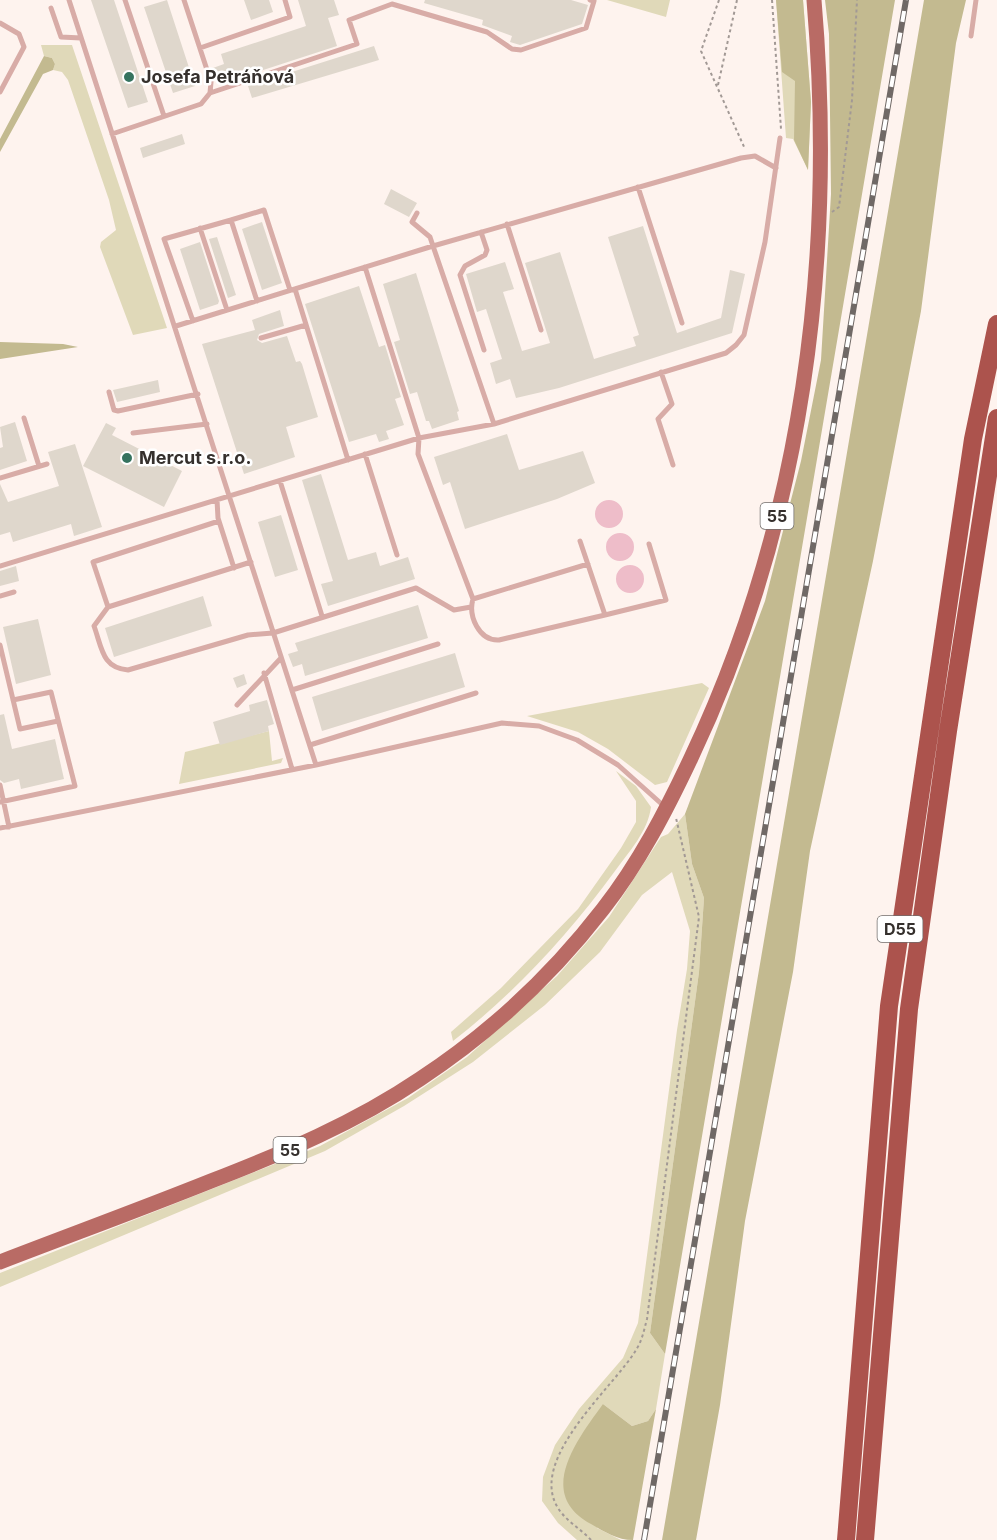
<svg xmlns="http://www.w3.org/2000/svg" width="997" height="1540" font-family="Inter,sans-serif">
	<rect width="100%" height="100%" fill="#fef3ee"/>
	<path fill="#e0d9b9" d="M607 0H670L666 17Z
		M776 0H803L811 102 808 170 793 139 786 138Z
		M41 45H72L167 328 133 335 100 247 101 242 116 230 109 200 68 80 62 72 53 70 55 64 52 58 44 56Z
		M702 683 709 688 667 782 655 785 608 749 578 732 527 716Z
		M269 731 272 761 283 758 281 763 179 784 185 752Z
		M616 771 636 786 651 807C648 831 629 852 615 871 568 935 516 992 453 1041L451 1032 501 988 578 909 621 848 636 822V801Z
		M685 814 692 864 704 898 699 972 650 1333 665 1354 656 1409 648 1421 632 1426 603 1404 597 1528 621 1540H577L558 1523 542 1501 543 1477 555 1445 579 1409 623 1358 638 1323 677 1030 687 969 690 931 672 872 642 895 600 952 545 1005 473 1062 404 1106 325 1151 0 1287V1273L320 1146 408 1098 467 1057 557 976 609 917 661 837 668 834Z"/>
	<path fill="#c3ba90" d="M776 0H803L811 102 808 170 794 140 795 81 782 72Z
		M825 0H895L665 1354 650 1333 699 972 704 898 692 864 685 814 765 601 801 461 821 360 831 194 829 34Z
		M924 0H966L956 43 921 311 873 561 810 851 793 972 745 1221 720 1405 696 1540H662Z
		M44 56 52 58 55 64 53 70 43 74 0 152V139Z
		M0 342 63 344 78 347 0 359Z
		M603 1404 632 1426 648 1421 656 1409 633 1540C617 1540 605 1532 591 1524 535 1494 577 1440 603 1404Z"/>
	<path fill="#eebdc9" d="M595 514a14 14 0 1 1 28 0a14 14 0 1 1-28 0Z
		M606 547a14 14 0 1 1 28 0a14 14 0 1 1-28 0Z
		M616 579a14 14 0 1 1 28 0a14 14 0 1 1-28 0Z"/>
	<path fill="#dfd7cc" d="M91 0H114L148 102 128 108Z
		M167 0 195 86 173 93 144 7Z
		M244 0H269L273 12 251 20Z
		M298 0H334L339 15 328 18 337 46 245 76 243 70 217 79 213 68 224 64 221 54 306 26Z
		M425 0H571L588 5 582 24 520 45 510 42 512 36 482 25 483 20 424 3Z
		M374 46 379 60 252 98 248 86Z
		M182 134 185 144 143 158 140 148Z
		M391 189 417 203 409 217 384 204Z
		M262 222 282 283 262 290 242 229Z
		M643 226 677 333 721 318 730 270 745 274 732 333 559 388 516 398 510 379 496 384 490 363 502 359 486 309 477 312 466 274 505 262 514 289 503 292 522 351 550 343 525 263 560 252 594 359 636 346 633 337 639 335 608 237Z
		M217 237 236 295 228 298 209 239Z
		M200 242 219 301 218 304 200 310 180 249Z
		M416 273 459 411 457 412 459 420 432 429 429 421H426L417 392 410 394 394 342 400 340 383 284Z
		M359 286 379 347 385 345 401 397 395 399 404 425 386 431 389 439 379 442 376 434 349 442 305 304Z
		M280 310 284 326 259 334 257 340 262 343 287 336 296 362 300 361 302 364 318 417 286 427 295 457 244 474 202 344 255 330 252 320Z
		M158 380 160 392 117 402 113 390Z
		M15 422 27 461 0 470V448L3 447 0 427Z
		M106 423 116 428 112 435 182 471 164 507 83 466Z
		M507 434 519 470 583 451 595 483 557 499 465 529 450 482 443 485 434 457Z
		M75 444 102 527 74 536 71 524 13 542 10 532 0 535V484L8 502 59 486 48 452Z
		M321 474 348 560 376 552 380 566 408 557 415 579 328 606 321 584 333 581 302 480Z
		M281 515 298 570 275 577 258 522Z
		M16 566 19 581 0 586V571Z
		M203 596 212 626 114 657 105 628Z
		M418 605 428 638 305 676 302 664 293 667 288 654 298 651 295 643Z
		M38 619 51 675 16 684 3 627Z
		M455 653 465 687 322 731 312 697Z
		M244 674 247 684 237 688 233 678Z
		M267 700 274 724 268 726 269 731 220 745 213 722 250 711 249 705Z
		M4 714 12 749 55 739 64 779 21 789 19 779 4 783 0 780V715Z"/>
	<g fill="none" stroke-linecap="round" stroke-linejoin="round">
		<path stroke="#a29995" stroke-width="2" stroke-dasharray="3 3" stroke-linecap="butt" d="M719 0 701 51 745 149
			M772 0 781 129
			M718 85 737 0
			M832 212 839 207 852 100 857 0
			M591 1540C581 1529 566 1521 558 1508 527 1459 615 1386 636 1350 642 1341 644 1330 647 1319L699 917 676 818"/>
		<path stroke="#d8aca7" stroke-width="5" d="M69 0 316 765
			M125 0 164 116
			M51 8 61 37 81 38
			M0 23 19 34 24 47 0 92
			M971 36 976 0
			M200 48 290 17 285 0
			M210 93 357 44 349 20 392 4 487 32 512 49 521 50 586 28 594 1 590 0
			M112 134 201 104 210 93 211 82 184 0
			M638 187 682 323
			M417 213 412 222 430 237 433 246 741 158 755 156 776 168
			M231 220 264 210 290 290
			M507 224 541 330
			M200 228 227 310
			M481 232 487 250 485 255 465 266 460 275 484 350
			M365 267 419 438 418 454 473 599C468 616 479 641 499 640L605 615 580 541
			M295 289 348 460
			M193 321 164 239 231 220 257 301
			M176 326 433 246 494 424
			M261 338 306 325
			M661 372 672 404 658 419 673 465
			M109 392 114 410 118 411 198 394
			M24 418 39 466
			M133 433 207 424
			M365 454 397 555
			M0 478 47 464
			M280 481 322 616
			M217 500 218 518 234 568
			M251 562 108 607 94 626C102 648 102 668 128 670L248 635 273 633 416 588 454 610 471 607
			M0 566 419 438 494 424 726 353 736 345 744 335 765 242 780 138
			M0 596 14 592
			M473 599 588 564
			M108 607 93 562 219 521
			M605 615 666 600 649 544
			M0 645 20 729 58 721
			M264 673 292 769
			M292 690 438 644
			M237 705 281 658
			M310 745 476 693
			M0 785 9 827
			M0 802 75 786 51 692 13 700
			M0 828 316 765 502 723 539 726 577 740 618 765 665 807"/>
		<path stroke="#b96b65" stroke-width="15" d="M0 1262C70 1235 141 1209 211 1181 283 1153 355 1123 420 1079 490 1033 552 975 603 909 639 863 666 811 691 758 803 522 836 259 814 0"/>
		<path stroke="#ac534d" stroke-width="18" d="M846 1540 889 1006 973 439 997 324
			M865 1540 909 1009 948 731 997 418"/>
		<defs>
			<path id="rail" d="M644 1540 906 0"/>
		</defs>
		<use href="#rail" stroke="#706966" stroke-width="6"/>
		<use href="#rail" stroke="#fff" stroke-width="4" stroke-dasharray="11" stroke-linecap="butt"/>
	</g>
	<g fill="#35735f" stroke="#fff" stroke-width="2">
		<circle cx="129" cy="77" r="6"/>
		<circle cx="127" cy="458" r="6"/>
	</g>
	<g text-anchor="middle" stroke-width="5" stroke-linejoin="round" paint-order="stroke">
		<g fill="#fff" stroke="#726e6c" stroke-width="1.5">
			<rect x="760.5" y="503" width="33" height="26" rx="4.5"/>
			<rect x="877.5" y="916" width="45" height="26" rx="4.5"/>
			<rect x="273.5" y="1137" width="33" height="26" rx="4.5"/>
		</g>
		<g font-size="16" font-weight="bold" fill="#35302d">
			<text x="777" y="522">55</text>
			<text x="900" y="935">D55</text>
			<text x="290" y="1156">55</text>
		</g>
		<g font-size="18" font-weight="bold" fill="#35302d" stroke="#fff" text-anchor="start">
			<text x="141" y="83">Josefa Petráňová</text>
			<text x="139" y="464">Mercut s.r.o.</text>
		</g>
	</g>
</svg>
